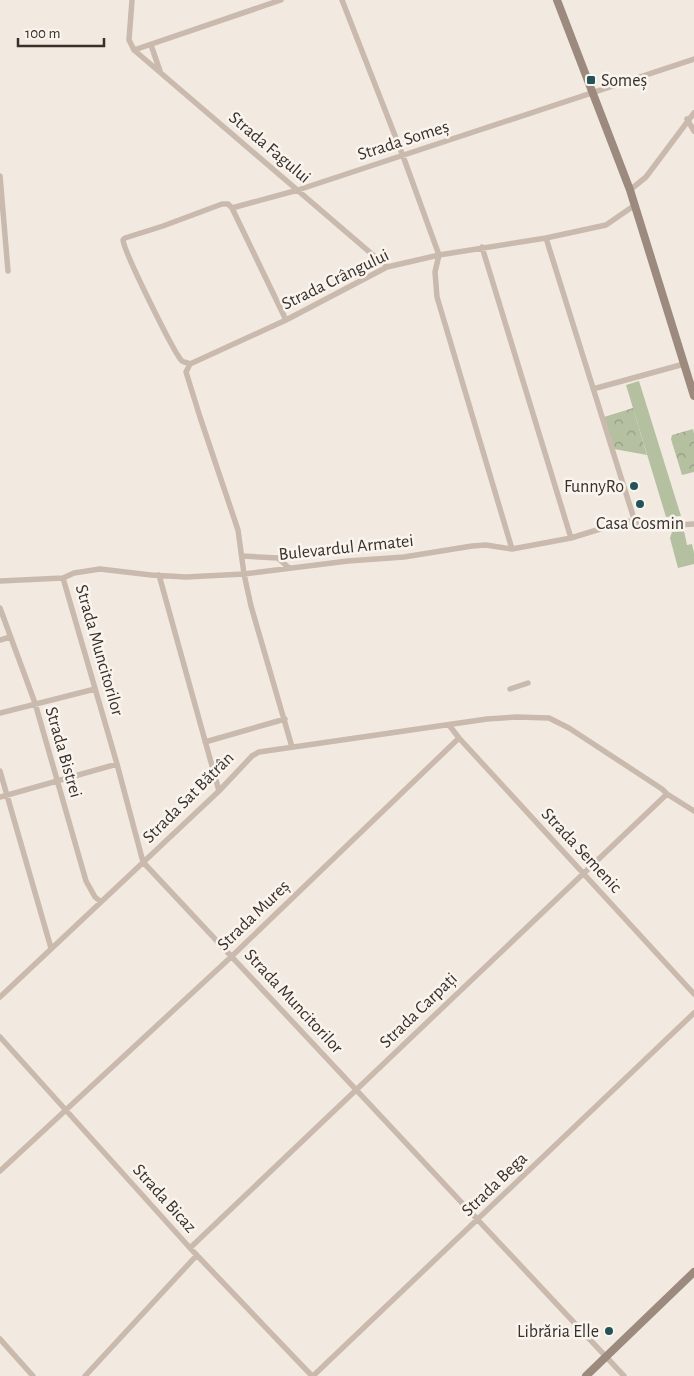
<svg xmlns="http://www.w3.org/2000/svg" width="694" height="1376" font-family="'Alegreya Sans',sans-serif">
	<defs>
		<pattern id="park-crowns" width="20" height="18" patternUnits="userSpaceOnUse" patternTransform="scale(1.25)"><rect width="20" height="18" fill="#b5c0a1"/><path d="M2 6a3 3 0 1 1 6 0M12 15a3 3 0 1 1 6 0" fill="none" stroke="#949c83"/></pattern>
	</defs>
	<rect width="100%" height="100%" fill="#f2eae1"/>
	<path fill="#b5c0a1" d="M639 381 681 516 666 517 626 385Z
		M684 531 687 545 692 544 694 553V564L678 568 670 538 672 532Z"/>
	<path fill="url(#park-crowns)" d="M633 408 647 455 614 449 604 417Z
		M693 429 694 434V472L682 475 671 439 672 435Z"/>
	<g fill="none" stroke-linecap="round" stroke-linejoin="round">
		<path stroke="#c9baad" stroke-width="5.5" d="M132 0 129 40 134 50 387 267
			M342 0 403 156 439 255
			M151 45 160 71
			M134 50 281 0
			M687 119 694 131
			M0 176 8 271
			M630 190 646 177 694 113
			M232 208 298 190 694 59
			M546 238 635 522
			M482 247 571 538
			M439 255 435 272 437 297 512 549
			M286 320 232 208 228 204H222L163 226 125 238 123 240C124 252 175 355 182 361 183 362 189 363 190 364L286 320 387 267 439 255 546 238 606 225 635 205
			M190 364 186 372 200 417 238 530 244 574 251 606 292 747
			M593 389 684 364
			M242 556 278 558 289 568
			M159 575 219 791
			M63 578 117 764 143 862 624 1376
			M0 581 63 578 74 573 100 569 151 575 186 577 244 574 348 561 404 557 472 546 486 545 512 549 571 538 626 521 662 526 694 524
			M0 608 35 703 86 881 95 897 101 902
			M0 640 10 637
			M510 689 528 683
			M0 713 95 689
			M449 725 459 738 694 994
			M205 742 285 719
			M0 771 51 948
			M0 797 117 764
			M0 997 219 791 252 756 259 752 487 719 517 717 549 718 569 728 662 789 667 794 694 811
			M0 1037 190 1248 312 1376
			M0 1171 231 957 459 738
			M190 1248 667 794
			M0 1339 33 1376
			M85 1376 197 1255
			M313 1376 694 1013"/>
		<path stroke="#9d8a7f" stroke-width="8" d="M557 0 630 190 694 396
			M586 1376 694 1272"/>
	</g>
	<g fill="#245357" stroke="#f9f4ed" stroke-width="2">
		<rect x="586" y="75" width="10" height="10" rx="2.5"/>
		<circle cx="634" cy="486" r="5"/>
		<circle cx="640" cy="504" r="5"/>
		<circle cx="609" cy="1331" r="5"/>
	</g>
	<g text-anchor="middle" stroke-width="5" stroke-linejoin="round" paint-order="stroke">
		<g font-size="18" fill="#38302b" stroke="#f9f4ed" text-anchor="end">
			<text x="601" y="86" text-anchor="start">Someș</text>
			<text x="624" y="492">FunnyRo</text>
			<text x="640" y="529" text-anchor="middle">Casa Cosmin</text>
			<text x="599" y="1337">Librăria Elle</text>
		</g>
		<g font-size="18" fill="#38302b" stroke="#f9f4ed">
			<text transform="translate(403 140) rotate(-18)" y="6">Strada Someș</text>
			<text transform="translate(270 147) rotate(40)" y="6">Strada Fagului</text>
			<text transform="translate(335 279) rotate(-26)" y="6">Strada Crângului</text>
			<text transform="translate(346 547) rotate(-6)" y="6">Bulevardul Armatei</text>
			<text transform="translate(100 650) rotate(74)" y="6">Strada Muncitorilor</text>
			<text transform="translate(64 752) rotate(74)" y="6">Strada Bistrei</text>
			<text transform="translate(188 797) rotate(-45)" y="6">Strada Sat Bătrân</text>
			<text transform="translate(582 850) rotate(47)" y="6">Strada Semenic</text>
			<text transform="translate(253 915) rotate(-44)" y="6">Strada Mureș</text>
			<text transform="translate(294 1001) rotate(47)" y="6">Strada Muncitorilor</text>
			<text transform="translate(418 1010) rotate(-44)" y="6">Strada Carpați</text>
			<text transform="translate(494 1184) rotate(-44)" y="6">Strada Bega</text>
			<text transform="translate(165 1198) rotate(48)" y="6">Strada Bicaz</text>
		</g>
	</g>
	<path d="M18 38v8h86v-8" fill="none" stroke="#38302b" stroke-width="2.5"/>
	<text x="25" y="38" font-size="15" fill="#38302b" stroke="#f9f4ed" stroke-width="4" paint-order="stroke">100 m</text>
</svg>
